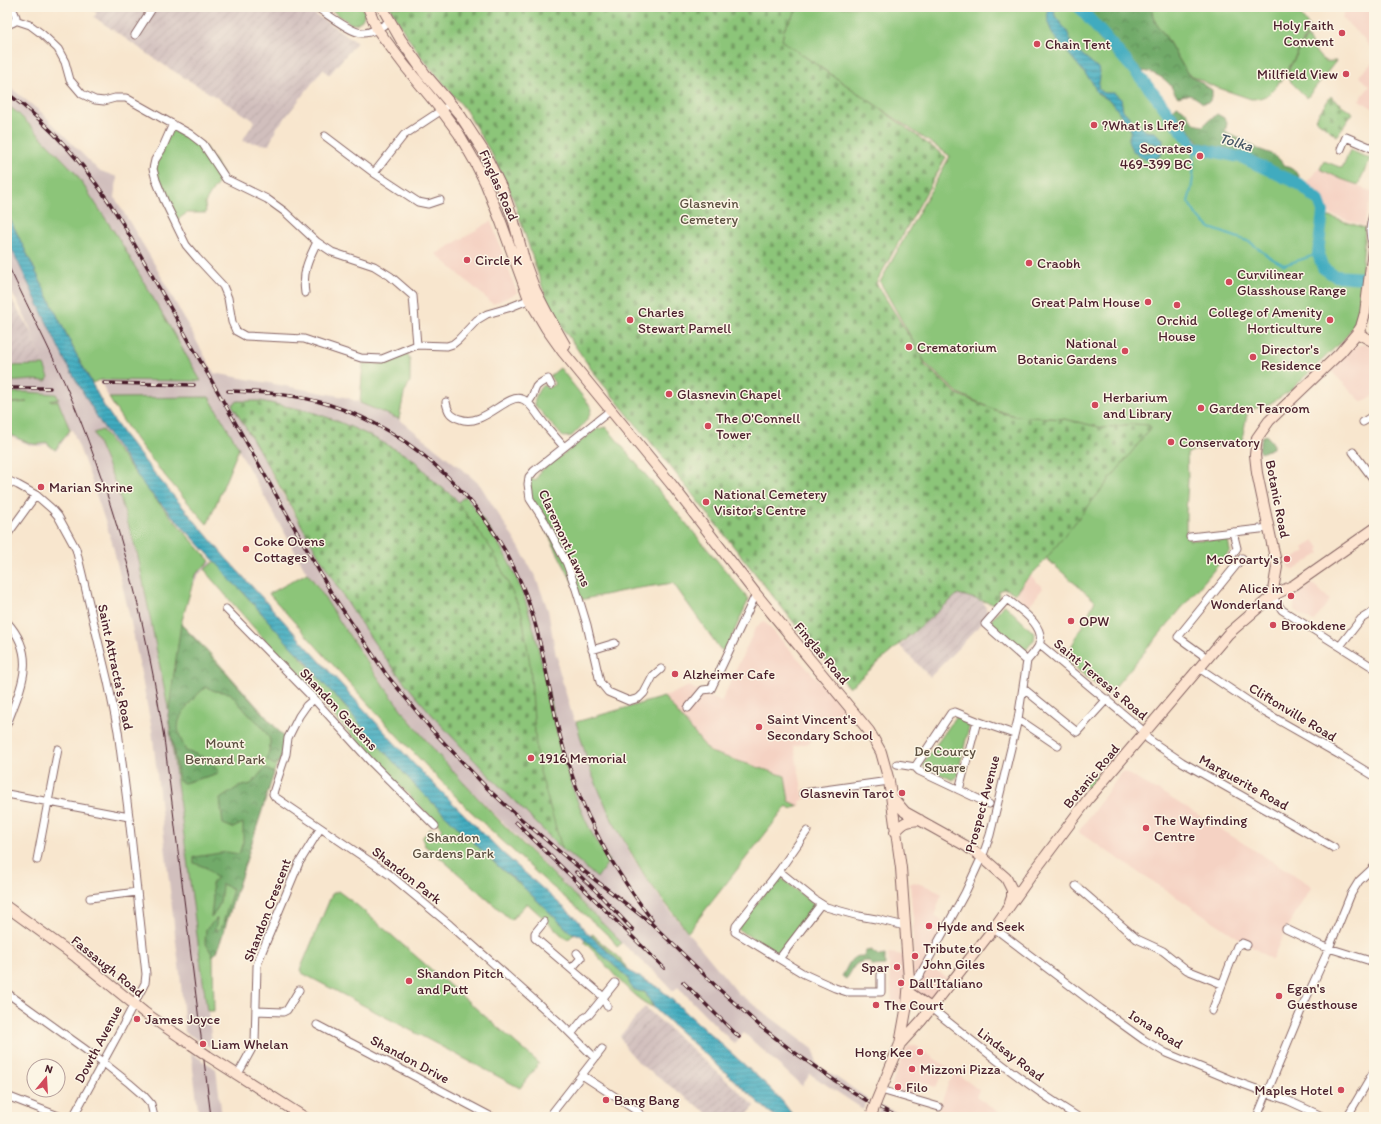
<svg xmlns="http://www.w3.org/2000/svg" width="1381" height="1124" font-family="Itim,sans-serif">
	<defs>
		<pattern id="industrial-furrows" width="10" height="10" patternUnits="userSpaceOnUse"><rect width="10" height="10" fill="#d1bfbd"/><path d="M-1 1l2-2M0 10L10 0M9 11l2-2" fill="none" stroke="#b5a4a3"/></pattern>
		<pattern id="forest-crowns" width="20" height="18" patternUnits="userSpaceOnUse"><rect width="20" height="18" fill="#71aa69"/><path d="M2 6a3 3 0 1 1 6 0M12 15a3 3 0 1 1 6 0" fill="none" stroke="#5f8a57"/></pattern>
		<pattern id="cemetery-stones" width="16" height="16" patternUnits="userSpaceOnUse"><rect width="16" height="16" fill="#8cc579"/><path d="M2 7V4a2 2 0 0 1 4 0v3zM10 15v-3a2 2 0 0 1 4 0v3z" fill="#749f63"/></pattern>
		<pattern id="water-rules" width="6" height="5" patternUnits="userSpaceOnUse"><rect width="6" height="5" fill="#40abbf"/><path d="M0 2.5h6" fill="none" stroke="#388b9b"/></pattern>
	</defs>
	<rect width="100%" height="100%" fill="#fcf5e5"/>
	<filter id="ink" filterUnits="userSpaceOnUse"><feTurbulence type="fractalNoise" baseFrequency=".025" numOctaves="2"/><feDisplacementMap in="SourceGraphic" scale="8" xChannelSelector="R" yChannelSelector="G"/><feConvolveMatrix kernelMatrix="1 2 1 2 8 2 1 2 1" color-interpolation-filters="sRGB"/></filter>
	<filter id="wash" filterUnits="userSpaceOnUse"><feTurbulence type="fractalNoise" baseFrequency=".012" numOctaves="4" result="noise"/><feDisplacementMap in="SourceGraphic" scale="16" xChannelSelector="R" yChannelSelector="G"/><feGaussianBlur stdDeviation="0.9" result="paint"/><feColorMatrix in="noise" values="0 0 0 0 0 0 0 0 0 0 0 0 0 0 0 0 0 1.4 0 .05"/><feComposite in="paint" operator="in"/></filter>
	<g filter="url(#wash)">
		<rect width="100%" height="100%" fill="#f8e6ce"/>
		<path fill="#f5d2c3" d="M1347 7H1371L1374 15V51L1359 34 1342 18 1343 14Z
			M1374 61V109L1359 100 1370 86 1359 76Z
			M1319 168 1373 193 1365 218 1364 226 1330 214 1322 200 1306 183Z
			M491 221 517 293 493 304 436 254Z
			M1364 344 1374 347V395L1362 402 1328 368 1339 356 1352 347Z
			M1314 540 1320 548 1318 550 1320 553 1294 570 1288 567 1286 558 1292 556 1293 559 1305 551 1303 548Z
			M1031 576 1043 588 1029 606 1015 594 1023 583Z
			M1313 584 1330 600 1313 622 1294 610V597Z
			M764 621 846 711 809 743 794 746 804 800 800 801 801 805 799 806 789 801 785 776 710 752 664 697 689 686 721 702 756 627Z
			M1123 771 1155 790H1158L1312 886 1286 929 1272 960 1078 832Z
			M914 882 929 887 942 894 934 916 949 925 928 967 939 972 948 979 932 998 921 997 914 990 913 981V919L910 884Z
			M889 953 904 955V1003L892 1002 888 955Z
			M915 1045 948 1068 935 1087 919 1081 913 1096 900 1093 892 1090 891 1087 896 1073 908 1046Z
			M956 1073 979 1090 976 1096 1005 1117H939L936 1116 949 1082Z"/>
		<path fill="url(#industrial-furrows)" d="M88 7H304L357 42 329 75 323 69 285 118 277 127 269 145 242 141 255 121 167 67 94 17 97 13Z
			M7 292 34 336 31 338 40 354 44 365 7 366Z
			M956 588 977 596 985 605 987 612V618L930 677 900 646Z
			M645 1007 755 1106 745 1117H713L641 1065 626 1048 620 1036Z"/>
		<path fill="#d1bfbd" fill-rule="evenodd" d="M7 85 42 113 98 170 117 177 115 198 151 258 214 373 345 397 378 409 399 419 469 475 480 485 519 547 536 578 548 610 556 656H558V666L573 718 576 722 603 800 630 853 646 879 670 911 738 993 813 1049 816 1056V1064L867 1098 863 1109 810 1074 802 1086 744 1033 734 1044 678 987 673 991 661 978 622 943 447 766 394 700 334 612 318 586 307 573 209 397 109 398 100 380H200L119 239 74 171 18 113 7 105ZM259 449 435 482 454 497 561 848 462 747 407 684 376 644 344 598 328 571 278 487Z
			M7 239 32 292 100 422 146 488 212 563 199 574 193 585 195 575 151 494 102 430 94 433 116 485 138 556 169 714 168 715 213 1049 185 1032 180 973 175 934 152 730 131 622 112 542 90 476 72 429 56 451 46 444 41 446H32L7 435V366L44 365 40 354 31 338 34 336 18 303 7 286Z
			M191 1053 216 1069 222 1117H199Z
			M881 1105 885 1107 906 1117H877Z"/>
		<path fill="#8cc579" stroke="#6b7252" d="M327 7H362L365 13 362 20 356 24H351Z
			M799 7H1079L1089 26 1098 38 1156 101 1189 148 1241 161 1301 190 1312 198 1321 219 1330 217 1365 228 1359 310 1356 322 1344 339 1290 391 1268 405 1248 410 1243 434 1244 442 1192 451 1187 454 1188 480 1186 512V535L1190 537 1189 540 1228 539 1230 551 1108 695 1065 659 1095 601 1046 558 1151 427 1133 424 1103 428 1064 419 1015 416 993 409 958 393 926 364 880 282 950 156 782 41 784 29Z
			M1155 7H1295L1310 28C1299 48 1287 77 1271 92 1266 97 1258 99 1251 99L1210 85 1187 73 1164 34 1158 28 1153 19 1152 12Z
			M1307 36C1310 42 1318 59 1326 61 1329 62 1333 61 1336 61L1307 98 1285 76Z
			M7 105 18 113 74 171 119 239 201 381 100 380 92 383 75 352 7 213Z
			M173 124 203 144 224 175 211 193 205 203 206 213H187L174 222 156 180 155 160Z
			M1350 150 1370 159 1358 185 1341 179 1320 169 1324 161 1342 168Z
			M407 353 410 360V381L404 394 399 419 360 403 363 363 380 364Z
			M44 365 49 377 46 381 33 380 7 382V366Z
			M560 368 591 407C592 418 579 428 572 436L563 437 534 404C535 398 538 389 543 385L548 388 555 384 550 376Z
			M25 392 56 394 59 399 50 401H58L70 430 55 450 46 442C34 449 19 438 7 433V404L27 402 7 403V393Z
			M209 397 239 448 209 521 207 524C172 484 135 444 109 398Z
			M606 427 749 599 725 651 720 649 673 583 633 589 580 600 576 589 530 499 529 477 535 481 541 471 597 429Z
			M102 430 151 494 210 561 195 575 181 624 206 649 285 738 280 761 276 766 217 952 213 956 214 1011H207L168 715 169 713 138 556 116 485 94 433Z
			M465 496C492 530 514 565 527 606 554 692 556 786 609 861L597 878 577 860 562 849 556 831 541 828 462 747 458 502Z
			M215 561 419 790 500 868 520 884 570 932 575 933 570 938 566 939 527 903 511 920 437 855 425 846 422 838 431 828 434 834 438 835 443 829 373 759 255 629 209 576 205 569Z
			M307 573C320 588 328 604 339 620 362 655 385 689 411 722 474 801 551 870 622 943L617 947 612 939 599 927 541 877 463 804 390 728 269 594Z
			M1004 604 1035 634 1034 640 1025 651 994 625 993 626 989 623Z
			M664 697 710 752 785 776 789 801 799 806 791 809 787 806 688 932 646 878 612 820 591 772 576 722Z
			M956 717 970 723 957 777 953 780 924 767 923 763Z
			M1094 771 1099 775 1094 781 1091 779 1090 780 1093 782 1088 788 1080 782Z
			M778 875 813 904 814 908 778 955 738 929Z
			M338 891 358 906 539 1063 520 1088 302 973 300 970 332 894Z
			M593 934 602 943 618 956 622 962 628 968 627 969 591 935Z
			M585 939 628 978 634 990 645 992 653 1007C628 997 605 961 584 942Z"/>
		<path fill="url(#forest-crowns)" stroke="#5e644a" d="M1084 7H1155L1152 12C1154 21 1158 27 1164 34L1187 73 1212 90V97L1209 102 1203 103C1194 96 1190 93 1178 97 1174 93 1173 90 1171 86 1164 77 1153 72 1142 71Z
			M1177 106C1191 110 1188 125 1203 126L1207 122 1217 114 1224 118 1227 123 1225 132 1240 138 1258 149 1272 154 1279 159 1284 165 1292 169 1299 175 1298 181 1244 153 1200 143 1173 110Z
			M1266 435 1273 443V448L1261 453 1259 449 1262 437Z
			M181 624 285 738V746L280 761 274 765 267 760C268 754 271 746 270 740 269 735 255 718 249 715L230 693 215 691 206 687C197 694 182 710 179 721 176 731 182 742 186 751 203 756 208 758 219 772L216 774 184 783 179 781 168 715Z
			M265 768 274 773 217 952 213 956 205 942 206 929 217 918 215 931 222 927 233 889 222 884C221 897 221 908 211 917L213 898 212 884 216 878 207 868 194 863V857L227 852 239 854 243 842V823L233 828 223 824 220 799 238 787 251 784Z
			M872 950V951L879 956 885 955V965L873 966 868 961C851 962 855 969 846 979L842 976C849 966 849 955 863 956L866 951Z"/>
		<path fill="url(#cemetery-stones)" stroke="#6b7252" d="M390 7H799L784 29 782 41 871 102 946 157 876 283 917 348 925 365 957 394 997 411 1014 416 1064 419 1103 428 1133 424 1149 425 1151 428 1041 565 1023 583 1015 594C1008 589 1005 588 998 591L1001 601 997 605 958 594 849 688 795 624 658 451 596 376 557 320 548 304 513 198 494 158 465 109 423 59 406 35Z
			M1331 96 1333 99 1353 113 1337 136 1315 119Z
			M238 401H260L309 411 335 420 371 436 413 459 435 482 454 497 471 520 494 553 522 614 530 664 537 761 562 849C497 783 429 719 375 644 321 568 281 484 232 405Z"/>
		<path fill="url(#water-rules)" stroke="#456575" fill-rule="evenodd" d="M1047 7H1054L1055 16 1067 31 1073 47 1098 68 1100 77 1098 88 1104 93H1114L1121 99 1123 110 1132 120 1146 131 1154 132 1163 139V148L1160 156 1151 161C1138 156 1133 155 1128 141L1131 130 1112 102 1097 93 1092 82 1053 35 1048 23ZM1143 140 1158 145 1159 149 1155 151 1144 153 1140 149 1138 142Z
			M7 213 75 352 104 406 124 435 155 474 226 558 413 763 505 855 579 921 584 930 627 969 632 973 658 987 769 1087 783 1102 794 1117H776L767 1110 655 1009 645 992C635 991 630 989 628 978L580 935 570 932 520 884 500 868 419 790 364 729 344 705 323 683 305 660 293 649 242 591 231 581 222 569 146 488 100 422 65 361 7 239Z"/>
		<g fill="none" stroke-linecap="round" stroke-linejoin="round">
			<path stroke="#40abbf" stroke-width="2" d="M1193 147C1194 168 1194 183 1188 202L1197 216 1210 228 1250 242 1269 257 1284 265 1318 254"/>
			<path stroke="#40abbf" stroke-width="12" d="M1079 7C1112 46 1148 83 1177 125 1183 133 1190 138 1193 147L1243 158 1301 185 1319 201 1323 212 1318 254 1323 268 1335 276 1365 278 1374 280"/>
		</g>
	</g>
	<g filter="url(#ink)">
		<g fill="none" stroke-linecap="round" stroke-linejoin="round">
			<defs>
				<path id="street" d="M316 7C326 13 352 34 363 33 372 33 381 27 389 22
					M7 9 14 12 16 17 14 22 7 25
					M15 20 30 25 42 34 58 49 65 62 70 80 82 94 95 100 104 101 115 98H126L190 134 203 144 226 179 267 199 285 212 317 242 332 252 374 266 390 276 413 296 417 345
					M135 35 153 7
					M173 124 162 149 155 160 153 169 156 180 164 200 186 245 197 258 223 286 228 298 232 322 236 331 245 336 304 339 361 358 382 359 417 345 447 346 453 344 458 340 477 320 487 314 508 308 533 298
					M325 136 374 173 404 135 445 108
					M1341 149 1346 137 1374 149
					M374 173 418 202 428 204 440 200
					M1373 245C1368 234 1370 224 1374 212
					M305 293C302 273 308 260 317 242
					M446 402C448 412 450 416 460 419 483 428 507 393 522 399 530 401 540 419 546 426 552 433 558 440 564 447
					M528 402C533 398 533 393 536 387 539 383 544 381 548 379L551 385
					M611 410 534 471 529 477 528 484 530 499 545 522 567 564 576 589 587 625 600 682 608 692 629 701 639 698 644 693 653 676 661 669
					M1363 422 1374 415
					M1353 452 1374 480
					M7 480 18 485 36 495 52 509 58 516 76 549 108 682 118 731 129 817 146 974 145 983 121 1029 73 1117
					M7 535 36 495
					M1190 537 1269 528
					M1233 554 1237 548 1233 532
					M1272 596 1282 610 1374 668
					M1007 599C1019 609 1047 626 1039 645 1036 651 1031 656 1027 661L985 624Z
					M226 609 314 699 370 761 435 826
					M7 622C38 656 21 687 7 724
					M1039 644 1140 728 1148 739 1182 762 1334 848
					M1340 646 1361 619 1374 611
					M592 650 615 643
					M1207 658 1178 637 1242 558
					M1199 668 1266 713 1338 754 1374 776
					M1024 689 1077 732 1107 699
					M314 699 306 706 299 716 288 738 286 754 274 790 273 794 275 797 390 875 450 925 559 1022 595 1058
					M688 708 703 690 711 689 756 594
					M1018 719 1058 746
					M897 764 915 767
					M959 790 977 721
					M803 793 889 781
					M7 794 129 817
					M989 804 919 771 915 767 951 713 955 712 977 721 1014 734
					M807 831 779 871 736 926 735 932 804 974 835 988 847 992H881V975
					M37 860 58 749
					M779 871 815 900 826 907 859 916 876 919 905 926
					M1076 886 1137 939 1163 951 1187 970 1222 984
					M90 898 137 892
					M544 922 535 933V938L598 992 603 997 607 1006
					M994 928 1101 1009 1144 1040 1166 1053 1229 1079 1289 1101 1324 1117
					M1286 929 1322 946 1374 962
					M779 959 821 904
					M571 969 581 958 577 953
					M909 980 916 979 920 975 965 893 984 852 990 835 1018 719 1027 661
					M7 993 100 1060 129 1083 144 1096 151 1104 154 1117
					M931 1008C978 1046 1026 1085 1078 1117
					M256 1011 283 1012 287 1010 299 990
					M1212 1011 1237 946 1242 943 1247 945
					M317 1025 492 1117
					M572 1033 584 1018 589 1015 615 983
					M238 1074 255 1043 257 966 259 959 299 863 320 829
					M582 1075 637 1111 643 1117
					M881 1090 939 1107
					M7 1096 61 1117
					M549 1117 602 1049
					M1257 1117 1305 1001 1327 953 1351 894 1359 881 1374 867
					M1347 1117 1374 1071"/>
				<path id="secondary" d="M368 7 377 29 405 66 442 111 459 134 475 162 485 182 501 222 529 299 546 328 563 352 672 485 756 594 869 731 881 752 889 781 901 868 909 980 907 1005 900 1044 876 1102
					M382 7 401 40 425 74 460 115 484 152 503 191 514 222 525 263 535 290 549 317 565 345
					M1357 333 1374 342
					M1272 596 1277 567 1257 473 1255 455 1257 438 1269 421 1340 353 1357 333 1361 327 1365 313 1374 242
					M892 797 905 812 966 846 982 857 1006 878 1012 890V897L1010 903
					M895 832C904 822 906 821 920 820
					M7 907 76 957 145 1013 192 1045
					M908 992 931 1008
					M900 1044 921 1021 994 928 1030 877 1089 798 1228 634 1272 596 1294 585 1374 529
					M208 1056 304 1117"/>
			</defs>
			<use href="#street" stroke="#876564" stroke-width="9"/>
			<use href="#secondary" stroke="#876564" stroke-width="12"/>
			<use href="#street" stroke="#fff" stroke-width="7"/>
			<use href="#secondary" stroke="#fde4d0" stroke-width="10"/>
			<path stroke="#4a1f2b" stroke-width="1" d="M7 263C32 316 60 368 81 422 121 524 147 629 164 738L211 1117"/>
			<defs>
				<path id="rail" d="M7 93C55 128 92 173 123 224L332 594 386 674 431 729 489 790 512 811 567 858 652 924 720 990 760 1026 791 1050 834 1080 869 1102 898 1117
					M104 383 194 385
					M7 388H50
					M228 391C261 392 294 394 327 404 418 432 492 507 526 595 542 639 548 686 559 732 568 766 580 801 596 832 611 863 631 892 652 920
					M516 822 664 968
					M576 872 596 891 633 930
					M683 982 739 1037"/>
			</defs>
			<use href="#rail" stroke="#4a1f2b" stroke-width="3.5"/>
			<use href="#rail" stroke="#fcf5e5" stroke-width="2" stroke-dasharray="6" stroke-linecap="butt"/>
			<defs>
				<path id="secondary-bridge" d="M192 1045 208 1056
					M872 1113 876 1102"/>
			</defs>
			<use href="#secondary-bridge" stroke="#876564" stroke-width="12" stroke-linecap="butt"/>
			<use href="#secondary-bridge" stroke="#fde4d0" stroke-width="10"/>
		</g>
	</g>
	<g fill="#d1495b" stroke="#fcf5e5" stroke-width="1.5">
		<circle cx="1342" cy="33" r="4"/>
		<circle cx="1037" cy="44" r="4"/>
		<circle cx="1346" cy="74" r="4"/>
		<circle cx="1094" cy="125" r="4"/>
		<circle cx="1200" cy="156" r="4"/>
		<circle cx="467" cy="260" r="4"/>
		<circle cx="1029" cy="263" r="4"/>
		<circle cx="1229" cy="282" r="4"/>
		<circle cx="1148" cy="302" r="4"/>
		<circle cx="1177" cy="305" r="4"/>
		<circle cx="630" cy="320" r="4"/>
		<circle cx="1330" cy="320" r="4"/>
		<circle cx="909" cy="347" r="4"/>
		<circle cx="1125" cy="351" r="4"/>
		<circle cx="1253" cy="357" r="4"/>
		<circle cx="669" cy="394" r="4"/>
		<circle cx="1095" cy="405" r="4"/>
		<circle cx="1201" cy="408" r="4"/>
		<circle cx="708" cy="426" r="4"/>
		<circle cx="1171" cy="442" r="4"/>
		<circle cx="41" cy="487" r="4"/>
		<circle cx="706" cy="502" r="4"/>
		<circle cx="246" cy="549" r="4"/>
		<circle cx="1287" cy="559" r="4"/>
		<circle cx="1291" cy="596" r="4"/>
		<circle cx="1071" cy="621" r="4"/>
		<circle cx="1273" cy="625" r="4"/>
		<circle cx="675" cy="674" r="4"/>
		<circle cx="759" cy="727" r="4"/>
		<circle cx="531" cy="758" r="4"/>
		<circle cx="902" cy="793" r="4"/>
		<circle cx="1146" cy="828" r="4"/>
		<circle cx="929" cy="926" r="4"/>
		<circle cx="915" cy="956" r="4"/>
		<circle cx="897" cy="967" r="4"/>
		<circle cx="409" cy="981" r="4"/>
		<circle cx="901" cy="983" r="4"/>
		<circle cx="1279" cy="996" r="4"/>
		<circle cx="876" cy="1005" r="4"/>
		<circle cx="137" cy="1019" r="4"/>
		<circle cx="203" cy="1044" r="4"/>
		<circle cx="920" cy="1052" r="4"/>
		<circle cx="912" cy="1069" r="4"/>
		<circle cx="898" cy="1087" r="4"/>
		<circle cx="1341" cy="1090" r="4"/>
		<circle cx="606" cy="1100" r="4"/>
	</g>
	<g text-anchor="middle" stroke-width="3" stroke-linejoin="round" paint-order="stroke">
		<g font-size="14" fill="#4a1f2b" stroke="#fcf5e5" text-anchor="start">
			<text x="1334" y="30" text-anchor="end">Holy Faith<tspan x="1334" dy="16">Convent</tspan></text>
			<text x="1045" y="49">Chain Tent</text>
			<text x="1338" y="79" text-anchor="end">Millfield View</text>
			<text x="1102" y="130">?What is Life?</text>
			<text x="1192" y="153" text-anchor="end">Socrates<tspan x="1192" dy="16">469-399 BC</tspan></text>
			<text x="475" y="265">Circle K</text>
			<text x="1037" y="268">Craobh</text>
			<text x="1237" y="279">Curvilinear<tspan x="1237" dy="16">Glasshouse Range</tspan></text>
			<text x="1140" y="307" text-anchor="end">Great Palm House</text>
			<text x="638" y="317">Charles<tspan x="638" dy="16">Stewart Parnell</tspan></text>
			<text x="1322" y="317" text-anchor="end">College of Amenity<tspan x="1322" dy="16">Horticulture</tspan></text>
			<text x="1177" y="325" text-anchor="middle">Orchid<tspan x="1177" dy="16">House</tspan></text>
			<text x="1117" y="348" text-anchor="end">National<tspan x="1117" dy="16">Botanic Gardens</tspan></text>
			<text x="917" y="352">Crematorium</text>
			<text x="1261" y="354">Director's<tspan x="1261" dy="16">Residence</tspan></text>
			<text x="677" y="399">Glasnevin Chapel</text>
			<text x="1103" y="402">Herbarium<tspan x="1103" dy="16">and Library</tspan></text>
			<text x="1209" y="413">Garden Tearoom</text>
			<text x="716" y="423">The O'Connell<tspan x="716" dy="16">Tower</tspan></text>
			<text x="1179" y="447">Conservatory</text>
			<text x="49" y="492">Marian Shrine</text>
			<text x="714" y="499">National Cemetery<tspan x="714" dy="16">Visitor's Centre</tspan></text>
			<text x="254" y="546">Coke Ovens<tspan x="254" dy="16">Cottages</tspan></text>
			<text x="1279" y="564" text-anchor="end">McGroarty's</text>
			<text x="1283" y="593" text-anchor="end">Alice in<tspan x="1283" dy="16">Wonderland</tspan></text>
			<text x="1079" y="626">OPW</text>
			<text x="1281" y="630">Brookdene</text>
			<text x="683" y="679">Alzheimer Cafe</text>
			<text x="767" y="724">Saint Vincent's<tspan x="767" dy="16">Secondary School</tspan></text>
			<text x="539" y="763">1916 Memorial</text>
			<text x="894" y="798" text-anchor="end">Glasnevin Tarot</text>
			<text x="1154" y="825">The Wayfinding<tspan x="1154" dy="16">Centre</tspan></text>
			<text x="937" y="931">Hyde and Seek</text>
			<text x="923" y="953">Tribute to<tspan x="923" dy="16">John Giles</tspan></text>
			<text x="889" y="972" text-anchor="end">Spar</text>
			<text x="417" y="978">Shandon Pitch<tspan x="417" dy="16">and Putt</tspan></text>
			<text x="909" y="988">Dall'Italiano</text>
			<text x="1287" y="993">Egan's<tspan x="1287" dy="16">Guesthouse</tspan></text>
			<text x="884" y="1010">The Court</text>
			<text x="145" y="1024">James Joyce</text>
			<text x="211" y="1049">Liam Whelan</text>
			<text x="912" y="1057" text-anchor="end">Hong Kee</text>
			<text x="920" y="1074">Mizzoni Pizza</text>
			<text x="906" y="1092">Filo</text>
			<text x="1333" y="1095" text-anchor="end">Maples Hotel</text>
			<text x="614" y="1105">Bang Bang</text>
		</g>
		<g font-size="14" fill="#4a1f2b" stroke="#fcf5e5">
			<text transform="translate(499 185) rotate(66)" y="5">Finglas Road</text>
			<text transform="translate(1278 499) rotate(79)" y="5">Botanic Road</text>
			<text transform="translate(565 538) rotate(65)" y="5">Claremont Lawns</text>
			<text transform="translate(822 653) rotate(50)" y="5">Finglas Road</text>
			<text transform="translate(116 667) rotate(78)" y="5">Saint Attracta's Road</text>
			<text transform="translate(1101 679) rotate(40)" y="5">Saint Teresa's Road</text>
			<text transform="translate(339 709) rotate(47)" y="5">Shandon Gardens</text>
			<text transform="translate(1293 712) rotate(31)" y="5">Cliftonville Road</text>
			<text transform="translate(1091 776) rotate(-50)" y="5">Botanic Road</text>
			<text transform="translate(1244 782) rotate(29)" y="5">Marguerite Road</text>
			<text transform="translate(982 804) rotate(-75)" y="5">Prospect Avenue</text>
			<text transform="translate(407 875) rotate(38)" y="5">Shandon Park</text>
			<text transform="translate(267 910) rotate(-69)" y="5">Shandon Crescent</text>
			<text transform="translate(108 966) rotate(39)" y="5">Fassaugh Road</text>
			<text transform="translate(1156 1029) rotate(32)" y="5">Iona Road</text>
			<text transform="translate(98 1044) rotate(-62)" y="5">Dowth Avenue</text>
			<text transform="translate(1011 1054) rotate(37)" y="5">Lindsay Road</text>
			<text transform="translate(410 1059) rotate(28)" y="5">Shandon Drive</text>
		</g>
		<g font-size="14" fill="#5e5142" stroke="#fcf5e5">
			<text x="709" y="208">Glasnevin<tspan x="709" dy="16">Cemetery</tspan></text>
			<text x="225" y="748">Mount<tspan x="225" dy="16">Bernard Park</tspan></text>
			<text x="945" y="756">De Courcy<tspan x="945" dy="16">Square</tspan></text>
			<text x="453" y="842">Shandon<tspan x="453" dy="16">Gardens Park</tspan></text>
		</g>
		<g font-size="15" font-style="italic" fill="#465766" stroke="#fcf5e5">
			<text transform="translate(1236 142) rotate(16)" y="5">Tolka</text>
		</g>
	</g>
	<rect width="1381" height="1124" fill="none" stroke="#fcf5e5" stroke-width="24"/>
	<g transform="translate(46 1078) rotate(18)"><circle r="19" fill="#fcf5e5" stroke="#b59f9b"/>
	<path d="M0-3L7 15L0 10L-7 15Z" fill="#d1495b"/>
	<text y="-6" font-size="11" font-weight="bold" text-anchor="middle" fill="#4a1f2b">N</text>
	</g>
</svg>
